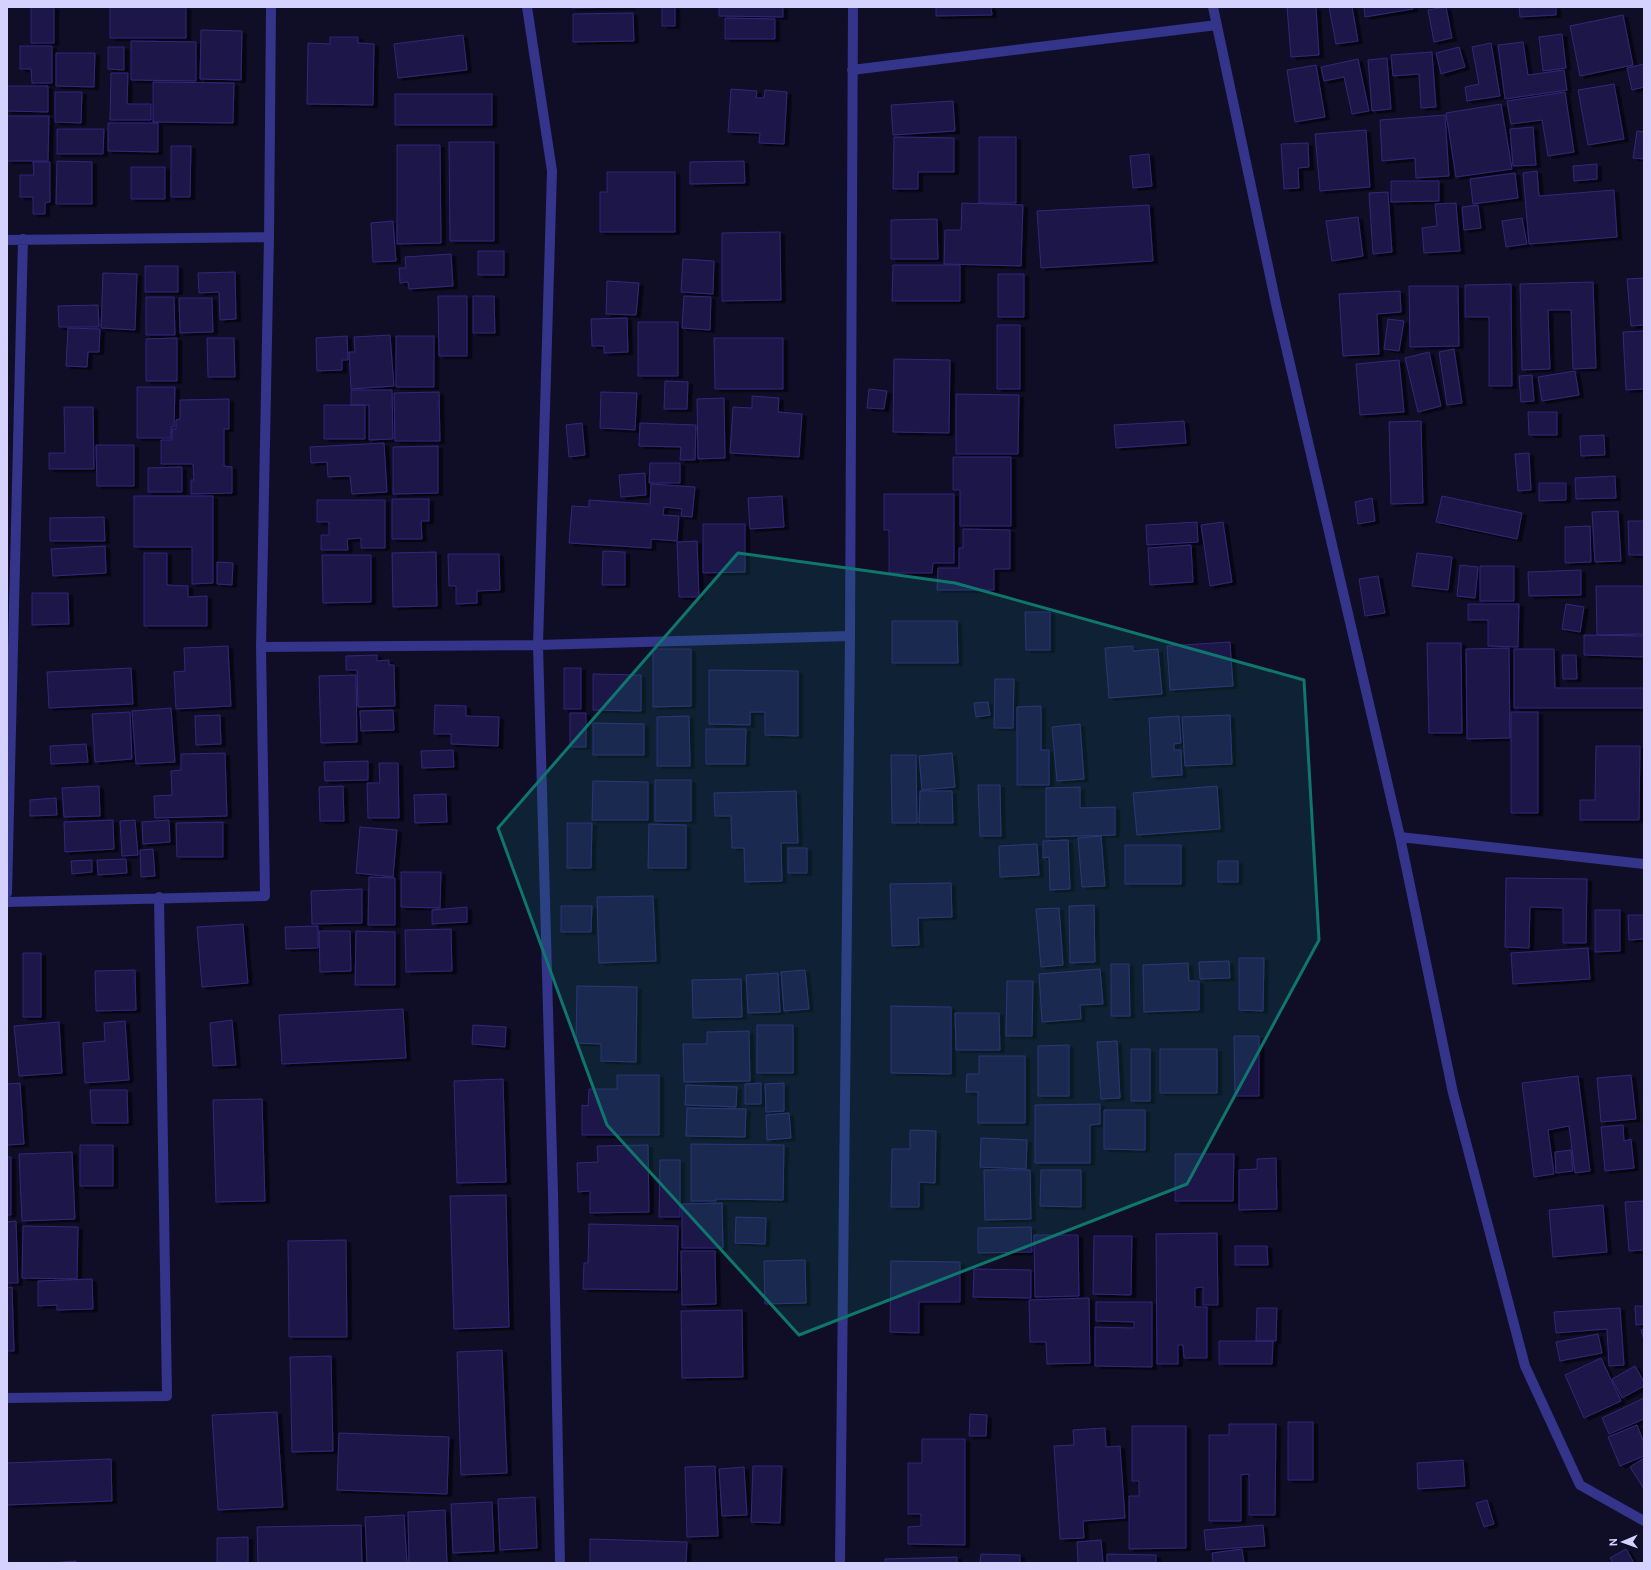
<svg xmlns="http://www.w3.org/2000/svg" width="1651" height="1570" font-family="Cabin,sans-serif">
	<defs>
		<filter id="shadow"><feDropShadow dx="4.5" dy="2.5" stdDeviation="0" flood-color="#0009"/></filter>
	</defs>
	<rect width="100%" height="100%" fill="#100d27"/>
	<path fill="#1f174a" stroke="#332778" filter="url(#shadow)" d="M31 7H54V43H31Z
		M110 7H186V38H110Z
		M572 7H631L572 8Z
		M662 7H675V26H662Z
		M719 7H783V17L719 16Z
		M936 7H991L992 15 936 16Z
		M1287 7H1316L1319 55 1291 57Z
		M1329 7H1352L1358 41 1336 44Z
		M1364 7H1413V9L1365 17Z
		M1446 7 1452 38 1434 42 1428 10Z
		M1519 7H1556V15L1520 17Z
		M633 13 634 41 573 42V14Z
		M1623 15 1633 65 1580 76 1570 26Z
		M725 18 775 19V39H725Z
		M201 30 242 31 241 80 200 79Z
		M1562 34 1566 68 1543 71 1539 37Z
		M463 35 467 70 398 78 394 44Z
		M330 37H358V43L374 44 373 105 307 104 308 43 330 44Z
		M131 41 196 42V81L131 80Z
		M1523 42 1528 75 1564 70 1567 90 1505 99 1498 45Z
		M1491 43 1500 96 1467 101 1465 87 1479 84 1472 47Z
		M20 46H52V83H32L31 69H20Z
		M108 47H124V70L108 69Z
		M1459 47 1465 67 1441 74 1436 53Z
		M1432 52 1436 107 1421 108 1419 74 1393 76 1391 55Z
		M56 53H95L94 87 56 86Z
		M1387 58 1391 109 1372 111 1368 60Z
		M1358 59 1369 111 1352 114 1344 77 1324 81 1321 67Z
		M1644 64V87L1632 90 1627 68Z
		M1316 65 1325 117 1295 122 1287 70Z
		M111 73H128L127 104H151V120H110Z
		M153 82 234 83 233 123 153 122Z
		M1614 84 1624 139 1588 145 1578 90Z
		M7 86H48V112L7 111Z
		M731 89 757 91 756 98H764L765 90 787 92 784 144 759 143 760 133 728 132Z
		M55 92H82L81 123 55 122Z
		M1565 92 1574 152 1548 156 1542 120 1511 124 1507 101Z
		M395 94H492V125H395Z
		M953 101 955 131 893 135 891 105Z
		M1501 104 1512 169 1456 177 1446 113Z
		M1445 115 1449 176 1416 178 1415 158 1382 161 1380 120Z
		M7 116H49L48 161H7Z
		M108 123H158V152L108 151Z
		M1533 127 1536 165 1513 166 1510 129Z
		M57 129H104L103 154H57Z
		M1366 130 1370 187 1320 191 1315 134Z
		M1637 131 1644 132V159L1633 158Z
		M894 137 954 138V172H918V189H893Z
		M979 137H1016V203H979Z
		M449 142H494V241H450Z
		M1308 143 1309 167 1298 168 1299 188 1284 189 1281 144Z
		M397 145H440L441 243 397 244Z
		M171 146H191L190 197H171Z
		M1149 154 1152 186 1133 188 1130 156Z
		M57 161 92 162V204H56Z
		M744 161 745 183 690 184V162Z
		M33 162H50V202L45 203V214H33V197H20V175H34Z
		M1597 164V179L1574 181 1573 166Z
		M131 167H165V199H131Z
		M1537 171 1539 196 1614 190 1617 237 1529 244 1523 173Z
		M607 172H675V232H600V192H607Z
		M1515 173 1518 198 1473 204 1470 179Z
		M1391 181H1439V201L1391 202Z
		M1388 192 1392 252 1373 254 1369 193Z
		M962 203 1023 205 1021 266 944 264 945 230H961Z
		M1456 203 1460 251 1424 253 1422 228 1437 226 1435 204Z
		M1149 205 1153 261 1041 268 1037 211Z
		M1478 205 1481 228 1464 230 1462 207Z
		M1358 217 1363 256 1332 261 1326 221Z
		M1522 218 1527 244 1506 247 1502 221Z
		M937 219 938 259H891V220Z
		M393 221 396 261 373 262 371 223Z
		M780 232 781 300 722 301V233Z
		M478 251H504V275H478Z
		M451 254 453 286 409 289 408 282 400 283 399 268H406L405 257Z
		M683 259 714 261 713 294 681 292Z
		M893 265H960V301H892Z
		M145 266H178V292H145Z
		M235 272 236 319 220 320 219 292 199 293 198 273Z
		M103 273 137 274 135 330 101 328Z
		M998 274H1024V317H998Z
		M1644 278V325L1631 326 1627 279Z
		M607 281 639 283 636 315 606 314Z
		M1593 282 1596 368 1573 369 1571 310H1548L1550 369 1522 370 1520 284Z
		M1511 284 1512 386H1489V317H1465V285Z
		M1409 286H1458L1459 346 1410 347Z
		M1400 291 1401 312 1377 314 1379 354 1343 356 1339 294Z
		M438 296H467V356H439Z
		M473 296H494L495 333H473Z
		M684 296 711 297 710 330 682 328Z
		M146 297H174L175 335H146Z
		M179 298H212L213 332 180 333Z
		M98 305 99 327H59L58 306Z
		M627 318 628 352 604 353V346H592L591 319Z
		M1388 319 1404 321 1399 351 1384 349Z
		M638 322H678V376H638Z
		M997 325H1020V389H997Z
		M68 328 100 329 99 352H88L87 367 66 366Z
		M1644 331V389L1626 390 1623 332Z
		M390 335 394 386 351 389 349 352H355L354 337Z
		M347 336 348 360H342V370L317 371 316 338Z
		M396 336H434V387H396Z
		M177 338V381H146V339Z
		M207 338H234L235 377H208Z
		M714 338H783V389H715Z
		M1454 349 1462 403 1447 405 1439 352Z
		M1429 352 1441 406 1418 412 1405 358Z
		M894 359 950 360 949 433 893 432Z
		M1399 360 1404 412 1360 415 1356 364Z
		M1575 371 1579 395 1542 401 1538 377Z
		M1532 375 1534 401 1521 402 1519 376Z
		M665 381 688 382 687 409H664Z
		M137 387H175L174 427H171V438H137Z
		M869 389 887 391 884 409 867 408Z
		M351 390H392L393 439 369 440V405H351Z
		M439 392 440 441H395L394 393Z
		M601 392 637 393 635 430 600 428Z
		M956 394 1019 395 1018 454H956Z
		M752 396 779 398 778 412 802 414 799 457 730 453 733 407 752 408Z
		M724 398 725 458 698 459 697 399Z
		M229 399V429H224V466L232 467V493L191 494V480H194L193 464H161V440H172V429H176V420L180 419V400Z
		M324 405H365V439H324Z
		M64 407H93L94 469H49V453H65Z
		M1528 412H1557V435H1529Z
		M1184 421 1186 443 1116 448 1114 425Z
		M1421 421 1423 503 1391 504 1389 422Z
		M582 423 585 455 569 457 566 425Z
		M640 423 696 425 695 460H680L681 447 639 446Z
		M1604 435 1605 455 1581 456 1580 436Z
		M384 443 387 492 352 494 350 476 328 477 327 462 311 463 310 447Z
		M96 445H134V486H97Z
		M438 446V493L393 494V447Z
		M1529 453 1531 490 1518 491 1515 454Z
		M953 457H1011V526H960V490H953Z
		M650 463H680V483H649Z
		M182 467V492H148V468Z
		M645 473 646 495 621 497 619 475Z
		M1615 476 1616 498 1576 499 1575 478Z
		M1539 483H1566V500L1539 501Z
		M651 484 695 487 692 517 681 516 682 509 664 507 663 515 679 516 677 541 651 539V548L569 543 572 506 589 507V500L650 504Z
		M884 494H954V563H933L932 573H889V530H884Z
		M134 496H213V583L192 584V547H134Z
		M782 496 784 527 750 529 748 498Z
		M1442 496 1522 513 1517 539 1436 522Z
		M1372 498 1375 521 1358 524 1355 502Z
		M392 499H429V521H421L422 539H392Z
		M317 500H385V548H361V538L347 539 348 550H321V535H329V522H317Z
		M1618 511 1621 561 1595 562 1592 512Z
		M104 517 105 541H50V518Z
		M1628 521H1644V555H1629Z
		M1197 522 1198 542 1147 545 1146 525Z
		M1223 522 1232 582 1210 586 1201 525Z
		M703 524H745V572L703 573Z
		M1590 526 1591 562 1565 563V527Z
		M963 529 1010 530V569H994V590H937L938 568H959V548H963Z
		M697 541 699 597H679L677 542Z
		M1191 545 1193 582 1150 585 1148 548Z
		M105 546 106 573 53 576 51 549Z
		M603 551 625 552V585H602Z
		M436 552 437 606 393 607 392 553Z
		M144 553H167V585L188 586V597L207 596V626H144Z
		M1417 553 1452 557 1448 590 1412 586Z
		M448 554H499L500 590 477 591V603L456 604V586H449Z
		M322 555H371V602L323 603Z
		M217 562 233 563 232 585 217 584Z
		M1460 565 1478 567 1475 598 1457 596Z
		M1480 566H1514V601H1480Z
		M1581 570V595L1529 596 1528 572Z
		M1378 576 1385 613 1365 616 1359 579Z
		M1596 586H1644V634L1597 635Z
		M32 593H68L69 624 32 625Z
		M1468 604H1519L1518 647 1488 646V620H1468Z
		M1566 604 1584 607 1580 632 1562 629Z
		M1025 612H1050V650H1026Z
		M892 621H957L958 663H892Z
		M1584 635 1644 636V657L1584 655Z
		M1230 642 1233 686 1170 690 1167 646Z
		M1427 643H1461L1462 733H1429Z
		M228 646 231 706 176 709 174 672 185 671 184 648Z
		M1133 646V651L1158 649 1162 694 1109 698 1105 648Z
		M1509 648 1510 738 1467 739 1466 649Z
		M653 649H691V706L653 707Z
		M1514 649H1554L1555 688H1644V708H1514Z
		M377 655V661L389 660V665H394L395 706 358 707 357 670H346V656Z
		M1562 655H1576L1577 679H1563Z
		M131 668 133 704 49 708 47 672Z
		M564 668H581V709H564Z
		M709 670 798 671V736L765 735V712H750V725L709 724Z
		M593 674 641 675V711L593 710Z
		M356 675 357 742 321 743 319 676Z
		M995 679H1014L1013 728H994Z
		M988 702 990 715 976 717 974 703Z
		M435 705 466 706V716L499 717 498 746 451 744V734H434Z
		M1041 706V750H1049V785H1017V707Z
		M171 708 175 762 136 764 132 711Z
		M393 710 394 730 361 731 360 711Z
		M130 712 132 759 95 762 92 714Z
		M1511 712H1538V813H1511Z
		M570 713H586V747H570Z
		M220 715 221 744 196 745 195 716Z
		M1230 715 1232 764 1185 766 1182 717Z
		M689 716 690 766H657V717Z
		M1179 716 1181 743 1174 744V750H1181L1182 775 1152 777 1149 718Z
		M593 723 644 724V755H593Z
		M1080 724 1084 779 1057 781 1052 727Z
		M706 729H746L745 764H706Z
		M86 744 88 762 51 764 50 746Z
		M1596 746H1640L1639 820H1580V800H1595Z
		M453 750 454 767 422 768 421 751Z
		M225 753 227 816 155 818 154 796 172 795 171 771 181 770V754Z
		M952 753 955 787 922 790 919 756Z
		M891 755H916L917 823H892Z
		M368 761V780L325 781 324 762Z
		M379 763H398L399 818H368L367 783H380Z
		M655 780H691V821H655Z
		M593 781 648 782V820H592Z
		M978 785H1000L1001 836H980Z
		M99 786 100 816 64 817 62 788Z
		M343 786 344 821H320L319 787Z
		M1217 786 1220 829 1137 835 1133 793Z
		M1080 787V808L1115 807V835L1046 837V788Z
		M796 791 798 843H781L782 881 745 882 744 848H732L731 816H715L714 793Z
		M920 791H952L953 823H919Z
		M446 794 447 822 415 823 414 795Z
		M56 798 57 815 30 816V800Z
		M113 820 114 849 65 852 64 822Z
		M135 820 138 855 122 856 120 821Z
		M169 820 170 842 143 844 142 822Z
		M223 822V857H177L176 823Z
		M567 823H592L591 868H567Z
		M649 824 686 825V868H648Z
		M360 827 397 830 393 877 356 873Z
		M1101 836 1105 886 1082 887 1078 838Z
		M1068 840 1070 889 1050 890 1049 857 1043 858V841Z
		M1037 844 1039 875 1000 877 999 846Z
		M1125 845H1181V884H1125Z
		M788 848H807V873H788Z
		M153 849 155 876 141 877 140 850Z
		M126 859 127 873 98 875 97 860Z
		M92 860V872L72 874 71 861Z
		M1218 861H1238V882H1218Z
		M401 872H441L440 908 401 907Z
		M369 877 395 878V925H368Z
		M1506 878 1587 879 1586 943H1563V908L1530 907 1529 948 1505 947Z
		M951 883 952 917 918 918 919 945 892 946 890 884Z
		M362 889V923L312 924 311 891Z
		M653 896 656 961 599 963 597 897Z
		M1094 905 1095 962 1070 963 1069 906Z
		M561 906H592L591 932H561Z
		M467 907V922L432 924V910Z
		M1059 908 1063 965 1041 967 1036 909Z
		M1595 910H1620V951L1595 952Z
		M1628 915H1644V939L1629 940Z
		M243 924 248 983 202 987 197 927Z
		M318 926V948L286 949 285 927Z
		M451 929 452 971 406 972 405 930Z
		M319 931H350L351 971 320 972Z
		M356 931 395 932V985H355Z
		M1588 948 1590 979 1513 984 1511 953Z
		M23 953H41V1017H23Z
		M1239 958H1264L1263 1011 1239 1010Z
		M1229 961 1230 978 1200 979 1199 962Z
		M1188 963 1189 981H1199V1010L1144 1012 1143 965Z
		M1111 964H1129L1130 1016H1111Z
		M1100 969 1103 1004 1080 1005 1081 1019 1042 1022 1039 974Z
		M135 970 136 1010 96 1011 95 971Z
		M805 970 809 1009 784 1011 781 972Z
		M778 973 780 1012 748 1013 746 975Z
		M741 979 742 1017 693 1018 692 980Z
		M1007 981H1033L1032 1036H1006Z
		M577 986 637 987 636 1062 601 1061V1044L576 1043Z
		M891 1006 951 1007V1074L891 1073Z
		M403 1009 406 1058 282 1064 279 1015Z
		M955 1013H999L1000 1050H956Z
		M232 1020 236 1065 213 1066 210 1023Z
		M125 1021 129 1080 85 1083 83 1043 105 1041 104 1023Z
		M59 1022 62 1073 19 1076 14 1026Z
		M473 1025 506 1027 505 1047 472 1044Z
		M757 1025H793V1073H757Z
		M749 1031 750 1081 684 1082 683 1044H707V1032Z
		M1234 1036H1259V1096H1235Z
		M1117 1041 1120 1098 1101 1099 1097 1042Z
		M1069 1045V1096H1038V1046Z
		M1131 1049H1150V1101H1131Z
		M1160 1049H1217V1093H1160Z
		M979 1056H1025V1123H978V1092H966L967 1074H979Z
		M617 1075H659V1135H582V1105L588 1106 589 1089H617Z
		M1631 1075 1636 1119 1601 1122 1597 1078Z
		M1578 1076 1590 1171 1575 1173 1569 1126 1548 1130 1554 1174 1534 1177 1522 1083Z
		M503 1079 506 1182 457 1183 454 1081Z
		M20 1083 24 1144 7 1145V1084Z
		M761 1083V1104H745V1084Z
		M784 1083V1111L766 1112 765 1084Z
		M686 1085 737 1087 736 1107 685 1105Z
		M90 1090H127L128 1123H92Z
		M262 1099 265 1201 216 1202 213 1100Z
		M1100 1104V1124L1090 1125V1163H1035V1105Z
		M687 1108 746 1109 745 1137 686 1136Z
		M1104 1110H1145V1150L1104 1149Z
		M789 1113 791 1138 767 1140 766 1115Z
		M1623 1125 1624 1141 1631 1139 1634 1168 1605 1171 1601 1127Z
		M910 1130 936 1131 935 1183 919 1182V1207H891L892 1149H910Z
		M981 1138 1027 1140 1026 1169 980 1167Z
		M691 1144 784 1145 783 1200 716 1199V1201H691Z
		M80 1145H113V1186H80Z
		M648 1145 649 1212 590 1213V1191L578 1192 577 1163 598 1162 597 1146Z
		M1571 1150 1573 1171 1556 1173 1555 1152Z
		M72 1152 75 1219 22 1221 19 1154Z
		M1175 1154H1234L1233 1201H1175Z
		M7 1157H11V1215H7Z
		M1276 1158 1277 1209 1239 1210V1170L1257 1169V1159Z
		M660 1160H680V1217H659Z
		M984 1170H1030L1031 1219 985 1220Z
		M1041 1170H1081V1207L1040 1206Z
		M506 1195 509 1327 454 1329 450 1196Z
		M1644 1201V1250L1629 1251 1625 1202Z
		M722 1203 723 1248H682V1204Z
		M1603 1205 1607 1252 1553 1257 1549 1210Z
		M736 1217 766 1218 765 1244 735 1243Z
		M16 1221 18 1283H7V1222Z
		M589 1224 678 1226 677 1290 583 1289 584 1263H588Z
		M23 1226 78 1227 77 1279 22 1278Z
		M1031 1227 1032 1252 978 1253V1228Z
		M1217 1233 1218 1305H1203V1287L1195 1288V1307H1207V1358H1184L1183 1345H1178V1364H1157L1156 1234Z
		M1034 1235H1078L1079 1296 1035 1297Z
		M1094 1236H1132L1131 1295 1093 1294Z
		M346 1240 347 1337H289L288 1241Z
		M1235 1246H1267L1268 1265H1235Z
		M681 1251H715L716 1304 682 1305Z
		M805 1260 806 1303 765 1304 764 1261Z
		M891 1261 960 1262V1302H919V1333L890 1332Z
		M974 1269 1031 1270V1298L973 1297Z
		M92 1279 93 1309 57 1310V1305L38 1306V1281Z
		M12 1287 14 1351H7V1288Z
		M1089 1298 1090 1363 1047 1364 1046 1342H1030L1029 1300Z
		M1096 1302H1152V1367L1095 1366V1327L1134 1328V1322L1096 1321Z
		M1635 1306H1644V1324L1636 1325Z
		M1257 1308H1277L1276 1341H1256Z
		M1620 1308 1624 1365 1609 1366 1607 1329 1556 1333 1554 1312Z
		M742 1310 743 1377 682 1378 681 1311Z
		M1644 1329V1340L1641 1330Z
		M1598 1334 1602 1353 1560 1361 1556 1342Z
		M1219 1341H1273L1272 1364H1219Z
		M502 1350 507 1473 461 1475 457 1352Z
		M331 1356 333 1451 292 1452 290 1357Z
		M1601 1358 1621 1401 1584 1418 1565 1375Z
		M1635 1366 1644 1382V1386L1622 1398 1612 1379Z
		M1644 1398V1419L1609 1434 1602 1418Z
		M277 1412 283 1507 218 1510 212 1415Z
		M970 1414 987 1415 986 1436H969Z
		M1288 1422H1313V1480H1288Z
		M1229 1424H1276L1275 1515H1249V1474L1241 1475V1521H1209V1435H1229Z
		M1637 1425 1644 1443V1456L1620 1466 1608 1437Z
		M1132 1426H1186V1548L1129 1549V1496H1139V1481H1132Z
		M1105 1428 1106 1447 1120 1446 1125 1518 1083 1521 1084 1538 1060 1539 1054 1446 1074 1445 1073 1430Z
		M339 1433 449 1437 447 1494 337 1490Z
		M922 1439H965V1545L908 1544V1527L921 1526V1514H908V1463H922Z
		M1644 1458V1489L1630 1467Z
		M111 1459 112 1501 7 1505V1463Z
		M1463 1460 1465 1486 1418 1489 1417 1463Z
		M715 1466 718 1536 687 1537 685 1467Z
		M753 1466H782L780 1523 751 1522Z
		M744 1467 747 1515 722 1516 719 1469Z
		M535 1497 537 1548 500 1550 498 1499Z
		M1487 1500 1494 1524 1484 1527 1476 1503Z
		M492 1502 494 1551 453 1553 451 1504Z
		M445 1510 447 1563H409L408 1512Z
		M404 1515 407 1563H367L365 1517Z
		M361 1525 362 1563H258L257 1527Z
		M1263 1525 1265 1546 1206 1550 1204 1530Z
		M248 1537V1563H217V1538Z
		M590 1539 687 1542 686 1563H590Z
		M1101 1540 1103 1563H1078L1077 1542Z
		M1242 1549 1244 1563H1213L1212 1553Z
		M1626 1549 1634 1563H1613L1610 1558Z
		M981 1554 1020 1555V1563H980Z
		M1107 1554 1156 1555V1563H1107Z
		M957 1557V1563H885V1559Z
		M76 1561V1563H51Z"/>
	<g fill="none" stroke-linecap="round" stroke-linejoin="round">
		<path stroke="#33348a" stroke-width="10" d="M527 7 552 171 538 645 553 1193 560 1563
			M1213 7 1276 304 1400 837 1453 1093 1525 1366 1580 1485 1644 1521
			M852 70 1217 25
			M7 240 269 237
			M261 647 538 645 850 636
			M1400 837 1644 864
			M7 893 23 239
			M7 902 265 896 261 647 269 237 271 7
			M7 1398 167 1396 159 897
			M840 1563 850 636 853 7"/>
	</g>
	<path fill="#0f766e" fill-opacity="0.2" stroke="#0f766e" stroke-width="3" stroke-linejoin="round" d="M738 553 955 583 1304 680 1319 940 1187 1184 799 1335 607 1125 498 828Z"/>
	<rect width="1651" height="1570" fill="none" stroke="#d6d2ff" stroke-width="16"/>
	<g transform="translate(1623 1542) rotate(268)" stroke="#100d27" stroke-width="3" paint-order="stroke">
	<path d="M0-3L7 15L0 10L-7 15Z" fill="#d6d2ff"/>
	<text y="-6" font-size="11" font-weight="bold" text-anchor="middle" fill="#d6d2ff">N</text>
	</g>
</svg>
